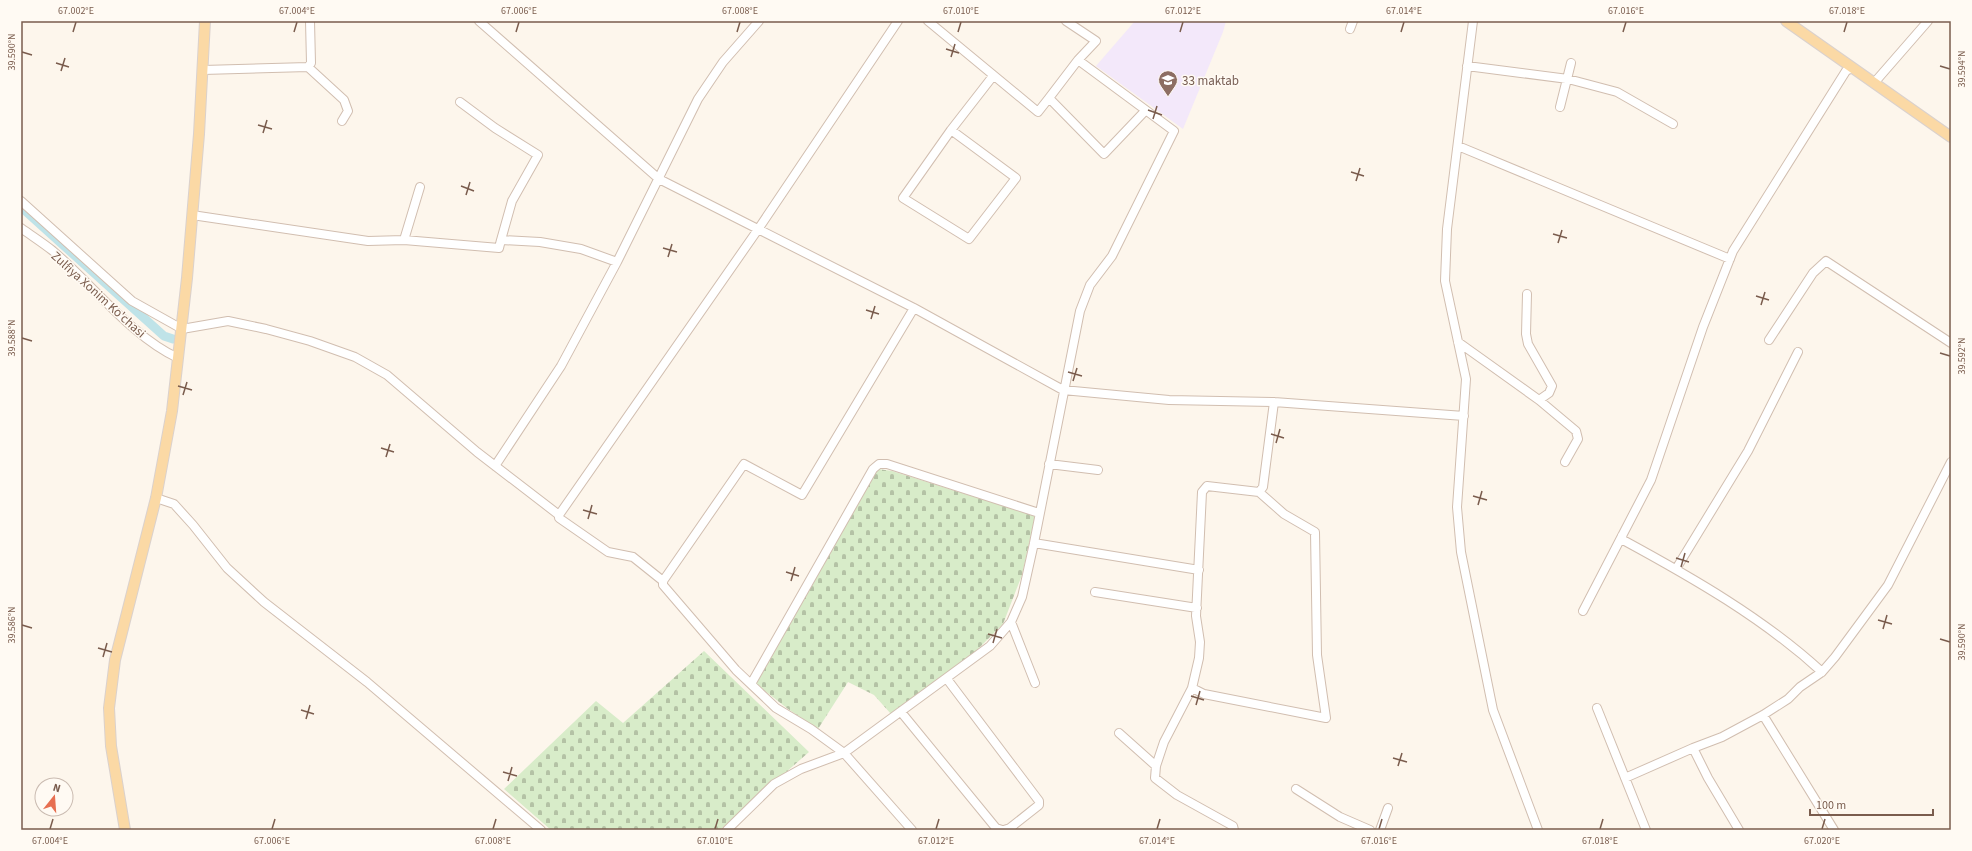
<svg xmlns="http://www.w3.org/2000/svg" width="1972" height="851" font-family="'Source Sans 3',sans-serif">
	<defs>
		<pattern id="cemetery-stones" width="16" height="16" patternUnits="userSpaceOnUse"><rect width="16" height="16" fill="#d8ecc9"/><path d="M2 7V4a2 2 0 0 1 4 0v3zM10 15v-3a2 2 0 0 1 4 0v3z" fill="#b4c2a5"/></pattern>
	</defs>
	<rect width="100%" height="100%" fill="#fdf6ec"/>
	<path fill="#f3e8fa" d="M1135 21H1226L1223 32 1183 129 1096 66Z"/>
	<path fill="url(#cemetery-stones)" d="M878 469 892 471 1035 516 1022 575 1003 624 971 656 891 714 874 695 848 682 818 729 788 709 755 683 871 478Z
		M704 651 809 752 720 830H551L504 789 596 701 623 723Z"/>
	<g fill="none" stroke-linecap="round" stroke-linejoin="round">
		<path stroke="#bfe3e8" stroke-width="9" d="M21 207 164 336 173 339"/>
		<defs>
			<path id="minor" d="M479 21 659 179 914 308 1063 390 1169 400 1274 402 1464 416
				M928 21 1038 112 1049 98 1104 154 1145 111
				M1066 21 1096 41 1078 60
				M1473 21 1447 229 1445 281 1466 379 1457 507 1461 552 1493 710 1538 830
				M1350 29 1353 21
				M1467 66 1568 79 1617 92 1673 124
				M308 67 344 100 348 111 342 121
				M203 70 308 67 311 63 310 21
				M1874 83 1928 21
				M460 102 495 128 538 155 512 201 501 240
				M1560 107 1571 63
				M951 130 1016 178 969 239 903 198 951 130 993 76
				M1458 146 1730 259
				M420 187 404 240 499 248 501 240 540 242 581 249 617 262
				M21 201 132 301 182 329 228 321 266 329 310 341 355 357 387 375 477 452 559 515V518L608 552 633 557 663 581V585L736 670 776 708 811 729 844 753 912 830
				M192 215 368 241 404 240
				M21 228C32 236 43 243 53 251 92 284 132 337 178 358
				M1527 294 1526 334 1528 344 1552 386 1549 393 1539 400
				M1769 340 1813 273 1826 261 1951 343
				M1458 342 1539 400 1576 431 1578 439 1565 462
				M1049 464 1098 470
				M495 466 561 366 617 262 698 99 723 62 759 21
				M156 498 174 504 193 525 227 568 264 602 367 682 541 830
				M559 515 759 228 898 21
				M1622 536 1623 540C1693 578 1763 618 1822 672L1835 657 1888 585 1951 462
				M1034 543 1199 570
				M1676 569 1748 451 1798 352
				M663 581 744 464 802 495 914 308
				M1095 592 1197 608
				M1583 611 1651 480 1703 327 1733 251 1846 71 1852 68
				M1011 622 1035 683
				M947 679 1039 801V805L1010 828 1004 830
				M751 684 873 469 879 464H887L1039 513
				M1192 688 1204 694 1326 718 1317 655 1315 532 1284 514 1259 492
				M1597 708 1646 830
				M901 712 996 828 1002 830
				M1763 715 1834 830
				M1119 733 1156 766
				M1693 748 1722 737 1763 715 1788 699 1800 687 1822 672
				M1625 778 1693 748 1708 778 1739 830
				M1296 789 1340 817 1370 830
				M727 830 774 784 801 769 844 753 990 646 1011 622 1022 597 1034 543 1080 311 1090 285 1112 256 1174 131 1078 60 1049 98
				M1234 830 1233 826 1177 795 1155 778 1156 766 1164 742 1192 688 1199 658 1200 642 1196 616 1202 492 1207 486 1259 492 1263 487 1274 402
				M1380 830 1388 808"/>
			<path id="major" d="M1786 21 1951 137
				M125 830 111 746 109 708 115 660 156 498 172 411 187 278 199 134 205 21"/>
		</defs>
		<use href="#minor" stroke="#d1beb0" stroke-width="10"/>
		<use href="#major" stroke="#dad1cd" stroke-width="12"/>
		<use href="#minor" stroke="#fff" stroke-width="8"/>
		<use href="#major" stroke="#fbd9a5" stroke-width="10"/>
	</g>
	<path fill="none" stroke="#7a5c4d" stroke-width="1.5" d="M73 32 76 22M294 32 297 22M516 32 519 22M737 32 740 22M958 32 961 22M1180 32 1183 22M1401 32 1404 22M1623 32 1626 22M1844 32 1847 22M946 49 959 53M22 52 32 55M951 57 955 44M56 63 69 67M1940 66 1950 69M61 71 65 58M1148 110 1162 115M1153 119 1157 106M258 125 272 129M263 133 267 120M1351 172 1364 176M1356 181 1360 168M461 186 474 191M466 195 470 182M1553 234 1567 238M1558 243 1562 230M663 248 677 252M668 257 672 244M1756 296 1769 300M1761 305 1765 292M866 310 879 314M871 319 875 306M22 338 32 341M1940 353 1950 356M1068 372 1082 376M1073 381 1077 368M178 386 192 390M183 395 187 382M1271 434 1284 438M1276 443 1280 429M381 448 394 452M386 457 390 444M1473 496 1487 500M1478 505 1482 491M583 510 597 514M588 519 592 505M1676 558 1689 562M1681 567 1685 553M786 572 799 576M791 581 795 567M1878 620 1892 624M22 625 32 628M1883 629 1887 615M988 634 1002 638M1940 639 1950 642M993 643 997 629M98 648 112 652M103 657 107 643M1191 696 1204 700M1196 705 1200 691M301 710 314 714M306 719 310 705M1393 758 1407 762M1398 766 1402 753M503 772 517 776M508 781 512 767M50 829 53 819M272 829 275 819M493 829 496 819M715 829 718 819M936 829 939 819M1157 829 1160 819M1379 829 1382 819M1600 829 1603 819M1822 829 1825 819"/>
	<defs>
		<symbol id="school-pin" viewBox="-11 -11 22 30"><path d="M0 17L-7.5 6A9.5 9.5 0 1 1 7.5 6Z" fill="#8d6e63" stroke="#fffaf3"/><path d="M0-5L7-2L0 1L-7-2ZM-4 1L0 2.5L4 1V4Q0 6-4 4Z" fill="#fff"/></symbol>
	</defs>
	<g fill-rule="evenodd">
		<use href="#school-pin" x="1157" y="69" width="22" height="30"/>
	</g>
	<g text-anchor="middle" stroke-width="3" stroke-linejoin="round" paint-order="stroke">
		<g font-size="13" fill="#785e54" stroke="#fffaf3" text-anchor="start">
			<text x="1182" y="85">33 maktab</text>
		</g>
		<g font-size="13" fill="#7a5c4d" stroke="#fffaf3">
			<text transform="translate(99 294) rotate(42)" y="5">Zulfiya Xonim Ko'chasi</text>
		</g>
	</g>
	<rect width="1972" height="851" fill="none" stroke="#fffaf3" stroke-width="44"/>
	<g transform="translate(54 797) rotate(17)"><circle r="19" fill="#fffaf3" stroke="#cabbb1"/>
	<path d="M0-3L7 15L0 10L-7 15Z" fill="#e76f51"/>
	<text y="-6" font-size="11" font-weight="bold" text-anchor="middle" fill="#7a5c4d">N</text>
	</g>
	<path d="M1810 809v6h123v-6" fill="none" stroke="#7a5c4d" stroke-width="2"/>
	<text x="1816" y="809" font-size="12" fill="#7a5c4d" stroke="#fffaf3" stroke-width="3" paint-order="stroke">100 m</text>
	<rect x="22" y="22" width="1928" height="807" fill="none" stroke="#7a5c4d" stroke-width="1.5"/>
	<g font-size="10" text-anchor="middle" fill="#7a5c4d">
		<text x="76" y="14">67.002°E</text>
		<text x="297" y="14">67.004°E</text>
		<text x="519" y="14">67.006°E</text>
		<text x="740" y="14">67.008°E</text>
		<text x="961" y="14">67.010°E</text>
		<text x="1183" y="14">67.012°E</text>
		<text x="1404" y="14">67.014°E</text>
		<text x="1626" y="14">67.016°E</text>
		<text x="1847" y="14">67.018°E</text>
		<text transform="translate(11 52) rotate(-90)" y="4">39.590°N</text>
		<text transform="translate(1961 69) rotate(-90)" y="4">39.594°N</text>
		<text transform="translate(11 338) rotate(-90)" y="4">39.588°N</text>
		<text transform="translate(1961 356) rotate(-90)" y="4">39.592°N</text>
		<text transform="translate(11 625) rotate(-90)" y="4">39.586°N</text>
		<text transform="translate(1961 642) rotate(-90)" y="4">39.590°N</text>
		<text x="50" y="844">67.004°E</text>
		<text x="272" y="844">67.006°E</text>
		<text x="493" y="844">67.008°E</text>
		<text x="715" y="844">67.010°E</text>
		<text x="936" y="844">67.012°E</text>
		<text x="1157" y="844">67.014°E</text>
		<text x="1379" y="844">67.016°E</text>
		<text x="1600" y="844">67.018°E</text>
		<text x="1822" y="844">67.020°E</text>
	</g>
</svg>
